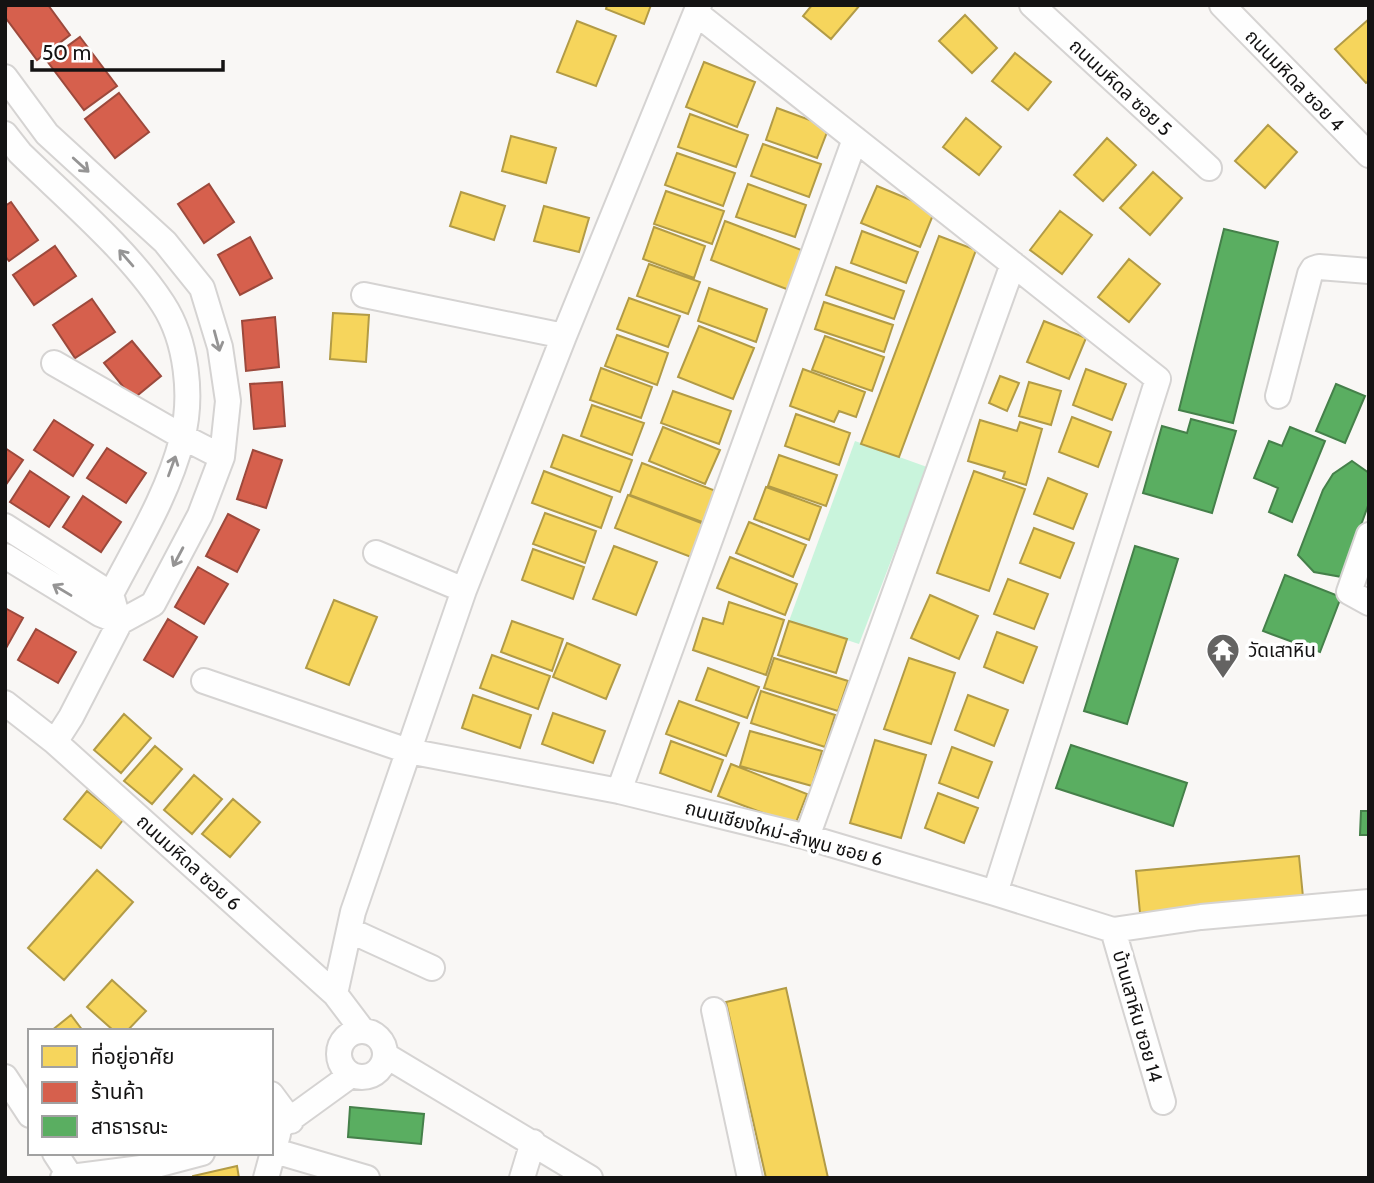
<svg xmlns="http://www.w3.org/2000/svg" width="1374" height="1183" font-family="Cabin,'Noto Sans Thai',sans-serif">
	<rect width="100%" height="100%" fill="#f9f7f5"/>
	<path fill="#c9f4dc" d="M855 441 927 467 859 644 789 621Z"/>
	<path fill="#f6d55c" stroke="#b29b46" stroke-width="2" d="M607 5H651L644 24 606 9Z
		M812 5H860L831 39 803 16Z
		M965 15 997 48 972 73 939 41Z
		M1369 19V81L1366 83 1335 49Z
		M577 21 616 36 596 86 557 72Z
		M1015 53 1051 82 1028 110 992 81Z
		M704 62 755 82 737 127 686 107Z
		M777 108 829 127 817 158 766 140Z
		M690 114 748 135 736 167 678 147Z
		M966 118 1001 147 979 175 943 147Z
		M1268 125 1297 152 1265 188 1235 161Z
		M511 136 556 148 546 183 502 171Z
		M1107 138 1136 165 1103 201 1074 175Z
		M763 144 821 164 809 197 751 176Z
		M677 153 735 173 723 206 665 185Z
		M1153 172 1182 198 1150 235 1120 208Z
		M748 184 806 205 795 237 736 217Z
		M877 186 935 210 920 247 861 223Z
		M666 191 724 211 712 244 654 224Z
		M461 192 505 206 494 240 450 226Z
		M544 206 589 218 579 252 534 241Z
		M1060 211 1092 235 1062 274 1030 250Z
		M725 221 804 251 789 290 711 260Z
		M654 227 705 246 694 278 643 259Z
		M862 231 918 252 906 283 851 263Z
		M939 236 976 250 899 457 861 444Z
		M1129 259 1160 284 1129 322 1098 297Z
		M649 264 700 282 688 314 637 296Z
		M836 267 904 291 894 319 826 295Z
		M709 288 767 309 756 342 698 321Z
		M629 298 680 316 668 347 617 329Z
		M824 302 893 325 884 352 815 329Z
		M333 313 369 315 366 362 330 359Z
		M1044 321 1086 338 1069 379 1027 362Z
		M699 326 754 348 733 399 678 377Z
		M617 335 668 353 657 385 605 366Z
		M825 336 884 357 872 391 812 370Z
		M601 368 652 387 641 418 590 400Z
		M803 369 865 392 856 417 839 411 834 422 790 406Z
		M1086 369 1126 384 1112 420 1073 405Z
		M1000 376 1019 383 1007 411 989 403Z
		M1029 382 1061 391 1051 425 1019 416Z
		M673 391 731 411 719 444 661 423Z
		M592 405 644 423 632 455 581 436Z
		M796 414 850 433 839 465 785 446Z
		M1072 417 1111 432 1098 467 1059 452Z
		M980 420 1017 431 1020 422 1042 429 1026 485 1003 478 1005 472 968 461Z
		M663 427 720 450 705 484 649 461Z
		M563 435 632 460 620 492 551 467Z
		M779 455 837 475 826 506 768 486Z
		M642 463 716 491 705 523 630 495Z
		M544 471 612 497 601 528 532 503Z
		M974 471 1025 489 989 591 937 573Z
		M1048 478 1087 494 1073 529 1034 514Z
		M766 487 821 507 809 540 754 519Z
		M628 495 704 524 691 557 615 528Z
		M545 513 596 531 585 563 533 544Z
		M749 522 806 545 793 577 736 553Z
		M1034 528 1074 543 1060 578 1020 563Z
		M614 546 657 562 636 615 593 599Z
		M533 549 584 567 573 599 522 580Z
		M730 557 797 584 785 615 717 588Z
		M1008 579 1048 594 1034 629 994 614Z
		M930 595 978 616 959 659 911 638Z
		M334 600 377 617 349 685 306 668Z
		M729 602 784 620 766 675 693 650 703 618 723 624Z
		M512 621 563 639 552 671 501 652Z
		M789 621 847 639 836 673 778 655Z
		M997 632 1037 647 1023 683 984 667Z
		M567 643 620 665 606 699 553 677Z
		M492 655 550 676 538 709 480 688Z
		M774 658 848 681 838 711 764 688Z
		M909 658 955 673 931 744 884 729Z
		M708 668 759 687 747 718 696 700Z
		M761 691 835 715 825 747 751 723Z
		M473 695 531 715 520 748 462 728Z
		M968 695 1008 710 994 746 955 730Z
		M679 701 739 723 726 756 666 734Z
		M553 713 605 731 593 763 542 744Z
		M124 714 151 738 121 773 94 750Z
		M750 731 822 751 812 786 740 766Z
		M875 740 926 755 901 838 850 823Z
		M671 741 723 760 711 792 660 773Z
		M155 746 182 769 152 804 124 781Z
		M952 747 992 762 978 798 939 783Z
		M731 764 807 794 795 825 718 796Z
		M194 775 222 799 192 834 164 810Z
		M87 791 123 820 101 848 64 819Z
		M938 793 978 808 964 843 925 828Z
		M233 799 260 822 230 857 202 834Z
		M1299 856 1303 897 1140 913 1136 871Z
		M97 870 133 902 64 980 28 948Z
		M112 980 146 1011 127 1031H114L87 1007Z
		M786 988 828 1178H766L726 1002Z
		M71 1015 83 1031H51Z
		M237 1166 239 1178H193V1176Z"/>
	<path fill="#d6604d" stroke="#9c493c" stroke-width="2" d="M7 5H48L70 35 37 60 5 17Z
		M80 37 117 86 84 110 47 61Z
		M119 93 149 132 115 158 85 119Z
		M209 184 234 222 204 243 178 204Z
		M11 202 38 240 9 261 5 256V206Z
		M250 237 272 278 240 295 218 255Z
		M55 246 76 276 34 305 13 275Z
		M92 299 115 332 75 358 53 325Z
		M275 317 279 367 246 371 242 321Z
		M132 341 161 376 133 399 104 363Z
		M282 382 285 426 254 429 250 384Z
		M54 420 93 445 73 476 34 450Z
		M5 448 23 460 5 486Z
		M107 448 146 473 126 503 87 478Z
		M253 450 282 460 266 508 237 499Z
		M30 471 69 497 49 527 10 502Z
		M83 496 121 522 101 552 63 527Z
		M228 514 259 530 237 572 206 556Z
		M198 567 228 584 204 624 175 607Z
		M5 608 23 618 5 650Z
		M168 619 197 637 173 677 144 660Z
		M36 629 76 652 58 683 18 660Z"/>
	<path fill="#5aae61" stroke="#45804a" stroke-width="2" d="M1224 229 1278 242 1233 423 1179 410Z
		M1336 384 1365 396 1345 443 1316 431Z
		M1191 419 1236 431 1212 513 1143 493 1162 426 1187 433Z
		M1290 427 1325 441 1292 522 1269 512 1278 488 1254 478 1269 441 1282 446Z
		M1352 461 1369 473V503L1342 577 1314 572 1298 555 1323 490 1333 474Z
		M1135 546 1178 559 1127 724 1084 711Z
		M1285 575 1341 597 1320 652 1263 631Z
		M1071 745 1187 783 1173 826 1056 788Z
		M1361 811H1369V835H1360Z
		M350 1107 424 1114 421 1144 348 1137Z"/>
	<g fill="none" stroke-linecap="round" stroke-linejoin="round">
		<defs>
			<path id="minor" d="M1032 5 1209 168
				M1222 5 1369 155
				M696 13 1158 379 995 893
				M5 77 47 134 165 242 202 288 220 347 228 401 222 457 200 515 153 604 120 622 71 717 55 742
				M5 134 20 153C65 197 129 251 163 304 187 341 193 397 182 439 168 494 137 544 111 594
				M364 295 564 336
				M54 363 183 437 222 457
				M1278 396 1310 274 1313 269 1319 267 1369 271
				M5 526 111 594 115 608
				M1369 535 1349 592 1369 603
				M376 553 464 590
				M5 556 100 614 120 622
				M204 681 408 751 619 791 807 837 995 893 1113 930 1201 917 1369 902
				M5 703 55 742 335 994 363 1031
				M619 791 855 139
				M807 837 1013 264
				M349 930 432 968
				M1113 930 1163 1102
				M335 994 353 912 464 590 564 336 699 5
				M714 1010 750 1178
				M339 1054a23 23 0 1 1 46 0a23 23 0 1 1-46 0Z
				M385 1055 590 1178
				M5 1077 30 1115
				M271 1094 291 1121
				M271 1133 351 1075
				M275 1151 367 1178
				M55 1153 70 1176
				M63 1178 149 1167 202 1153
				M266 1178 278 1134
				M522 1178 533 1142"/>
		</defs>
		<use href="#minor" stroke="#d5d3d2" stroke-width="28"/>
		<use href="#minor" stroke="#fefefe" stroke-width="24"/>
	</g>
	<defs><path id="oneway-shaft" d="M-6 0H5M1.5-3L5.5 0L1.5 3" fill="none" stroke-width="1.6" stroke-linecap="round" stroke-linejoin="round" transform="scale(1.75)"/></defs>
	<g stroke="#959494">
		<use href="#oneway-shaft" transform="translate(81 165) rotate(42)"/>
		<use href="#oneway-shaft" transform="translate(126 258) rotate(-131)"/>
		<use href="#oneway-shaft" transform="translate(217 341) rotate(75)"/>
		<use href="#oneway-shaft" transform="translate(172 466) rotate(-70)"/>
		<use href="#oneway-shaft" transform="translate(178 557) rotate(118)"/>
		<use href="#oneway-shaft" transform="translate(62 590) rotate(-149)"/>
	</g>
	<defs>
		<symbol id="temple-pin" viewBox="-11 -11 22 30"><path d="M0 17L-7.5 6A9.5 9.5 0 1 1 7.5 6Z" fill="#646362" stroke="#fff"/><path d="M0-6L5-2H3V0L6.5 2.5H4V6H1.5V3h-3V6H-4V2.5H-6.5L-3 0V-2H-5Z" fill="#fff"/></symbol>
	</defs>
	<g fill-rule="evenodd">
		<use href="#temple-pin" x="1204" y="631" width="38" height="52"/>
	</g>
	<g text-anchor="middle" stroke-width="7" stroke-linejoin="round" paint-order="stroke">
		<g font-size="19" fill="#141313" stroke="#fff">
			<text transform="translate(1295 80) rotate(46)" y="7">ถนนมหิดล ซอย 4</text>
			<text transform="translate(1121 87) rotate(43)" y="7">ถนนมหิดล ซอย 5</text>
			<text transform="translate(784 833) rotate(15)" y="7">ถนนเชียงใหม่-ลำพูน ซอย 6</text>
			<text transform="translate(189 862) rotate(42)" y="7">ถนนมหิดล ซอย 6</text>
			<text transform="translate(1138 1016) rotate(74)" y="7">บ้านเสาหิน ซอย 14</text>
		</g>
		<g font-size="19" fill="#141313" stroke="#fff" text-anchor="start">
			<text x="1248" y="657">วัดเสาหิน</text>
		</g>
	</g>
	<rect width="1374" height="1183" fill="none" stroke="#141313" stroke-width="14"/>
	<rect x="28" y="1029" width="245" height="126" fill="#ffffff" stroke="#a1a1a1" stroke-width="2"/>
	<rect x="42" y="1046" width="35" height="21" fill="#f6d55c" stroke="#a1a1a1" stroke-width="2"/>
	<text x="91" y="1064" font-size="21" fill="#141313">ที่อยู่อาศัย</text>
	<rect x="42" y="1082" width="35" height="21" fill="#d6604d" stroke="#a1a1a1" stroke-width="2"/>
	<text x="91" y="1099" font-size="21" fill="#141313">ร้านค้า</text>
	<rect x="42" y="1116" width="35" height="21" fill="#5aae61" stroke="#a1a1a1" stroke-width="2"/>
	<text x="91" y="1134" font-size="21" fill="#141313">สาธารณะ</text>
	<path d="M32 60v10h191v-10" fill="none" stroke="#141313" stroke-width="3.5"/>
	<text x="42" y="60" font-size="21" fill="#141313" stroke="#ffffff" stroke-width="5" paint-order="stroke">50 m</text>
</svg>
